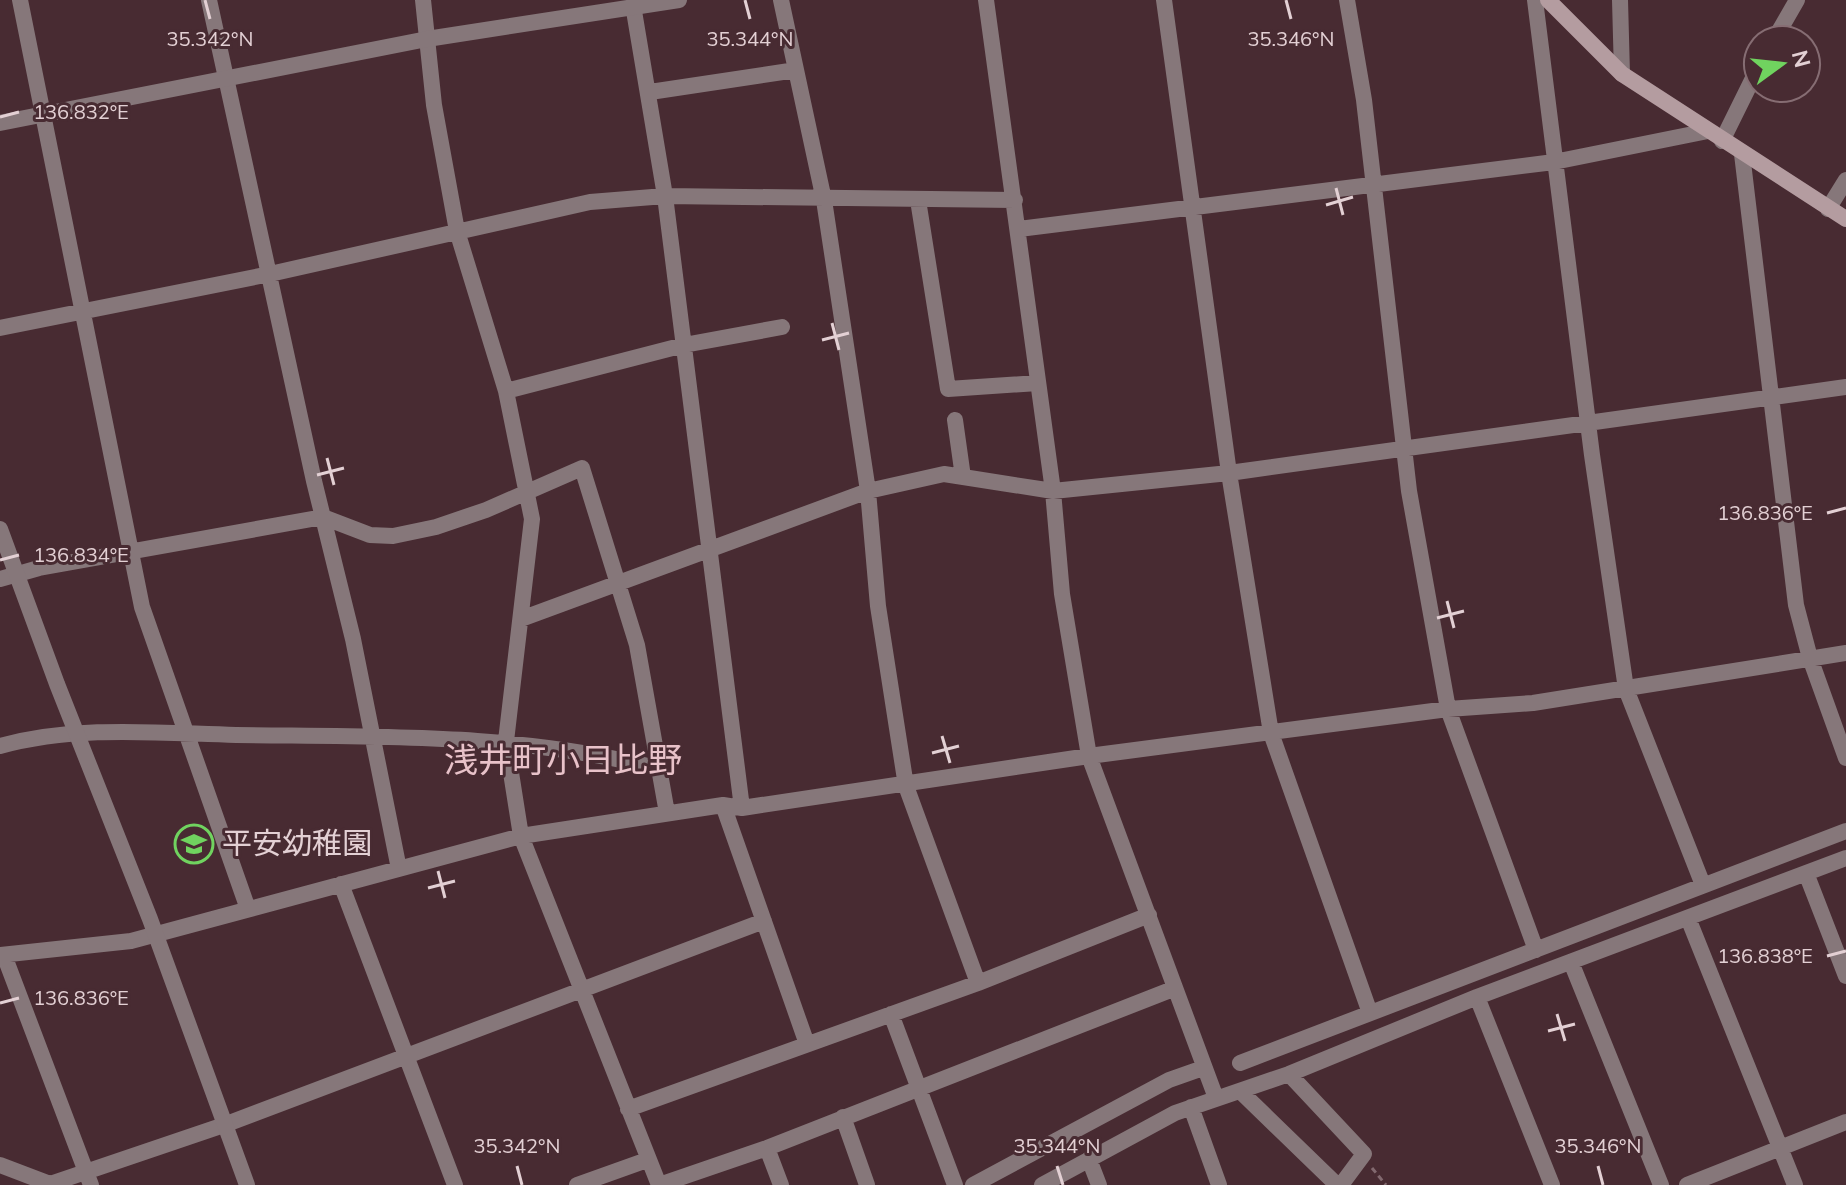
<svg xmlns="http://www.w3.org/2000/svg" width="1846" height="1185" font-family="Mulish,'Noto Sans JP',sans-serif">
	<rect width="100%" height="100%" fill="#482b32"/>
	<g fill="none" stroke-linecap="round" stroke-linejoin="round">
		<path stroke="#82696f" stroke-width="3" stroke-dasharray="6 4" stroke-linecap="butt" d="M1372 1168 1386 1185"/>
		<path stroke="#86777a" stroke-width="16" d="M20 0 142 607 248 909
			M209 0 314 481 353 639 399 869
			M423 0 434 105 457 231 506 391 532 519 506 741 521 836 659 1185 767 1148 1173 989
			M781 0 824 200 868 491 878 606 906 786 978 983
			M986 0 1053 491 1062 594 1089 756 1216 1098
			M1164 0 1229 473 1271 733 1370 1013
			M1347 0 1364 100 1409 491 1448 709 1536 950
			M1535 0 1592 455 1626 689 1703 885
			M1620 0 1622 74
			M633 5 665 196 742 808
			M1774 40 1797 0
			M650 92 796 70
			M1722 141 1758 68
			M1742 154 1796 605 1810 658 1846 758
			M918 200 948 389 1038 383
			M1828 209 1846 180
			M1019 229 1554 162 1708 131
			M0 328 270 274 590 202 665 196 1015 200
			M506 391 684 345 782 327
			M955 420 963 477
			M0 579 39 568 323 517 370 535 393 536 436 527 486 510 582 468 637 645 667 813
			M521 619 868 491 944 474 1053 491 1229 473 1846 387
			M0 746C78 725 157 733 236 735 378 737 522 733 660 769
			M723 805 807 1044
			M1806 873 1846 976
			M341 884 455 1185
			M1688 918 1795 1185
			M0 955 131 941 521 836 723 805 742 808 1089 756 1448 709 1533 703 1846 653
			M4 955 91 1185
			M1571 962 1661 1185
			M1477 997 1552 1185
			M891 1014 955 1185
			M1240 1063 1846 831
			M1289 1074 1364 1154 1341 1185
			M1240 1091 1337 1185
			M1191 1107 1219 1185
			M628 1109 978 983 1149 915
			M843 1117 867 1185
			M767 1148 781 1185
			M1089 1159 1099 1185
			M0 1165 50 1184 224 1125 764 921
			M577 1185 647 1160
			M973 1185 1169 1080 1203 1068
			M1042 1185 1175 1113 1289 1074 1477 997 1846 858
			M1687 1185 1846 1122"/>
		<path stroke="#86777a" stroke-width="16" d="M0 123 427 39 679 0
			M0 529 57 684 150 919 247 1185"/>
		<path stroke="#b49ca0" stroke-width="16" d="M1548 0 1622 74 1846 219"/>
	</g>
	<path fill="none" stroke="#e3d0d4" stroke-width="3" d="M205 0 210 19M745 0 750 19M1286 0 1291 19M0 117 19 112M1336 188 1343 215M1326 205 1353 197M832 323 839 350M822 340 849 333M327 458 334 485M317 475 344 468M1827 513 1846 508M0 560 19 555M1447 601 1454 628M1437 618 1464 611M942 736 950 763M932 753 959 746M438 871 445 898M428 888 455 881M1827 956 1846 951M0 1003 19 998M1557 1014 1565 1041M1548 1031 1575 1024M517 1166 522 1185M1057 1166 1063 1185M1598 1166 1603 1185"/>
	<defs>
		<symbol id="school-ring" viewBox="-11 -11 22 22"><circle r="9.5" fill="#482b32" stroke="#70d35f" stroke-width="1.5"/><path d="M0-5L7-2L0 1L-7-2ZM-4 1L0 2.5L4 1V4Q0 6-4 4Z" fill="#70d35f"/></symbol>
	</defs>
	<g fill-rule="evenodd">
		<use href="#school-ring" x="172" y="822" width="44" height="44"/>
	</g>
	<g text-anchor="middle" stroke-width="6" stroke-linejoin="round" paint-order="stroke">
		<g font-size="30" fill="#e3d0d4" stroke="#482b32" text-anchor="start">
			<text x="222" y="854">平安幼稚園</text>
		</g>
		<g font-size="34" fill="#e8c2c9" stroke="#482b32">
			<text x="563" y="772">浅井町小日比野</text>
		</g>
	</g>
	<g font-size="20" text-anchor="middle" fill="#e3d0d4" stroke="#482b32" stroke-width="6" stroke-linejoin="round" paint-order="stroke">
		<text x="210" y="46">35.342°N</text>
		<text x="750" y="46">35.344°N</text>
		<text x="1291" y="46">35.346°N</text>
		<text x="81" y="119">136.832°E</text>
		<text x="1765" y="520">136.836°E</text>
		<text x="81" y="562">136.834°E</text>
		<text x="1765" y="963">136.838°E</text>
		<text x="81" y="1005">136.836°E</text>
		<text x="517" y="1153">35.342°N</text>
		<text x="1057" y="1153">35.344°N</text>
		<text x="1598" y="1153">35.346°N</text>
	</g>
	<g transform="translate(1782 64) rotate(75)"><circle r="38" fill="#482b32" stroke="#866d73" stroke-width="2"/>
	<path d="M0-6L14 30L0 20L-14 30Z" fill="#70d35f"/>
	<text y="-12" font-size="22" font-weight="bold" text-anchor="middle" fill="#e3d0d4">N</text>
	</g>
</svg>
